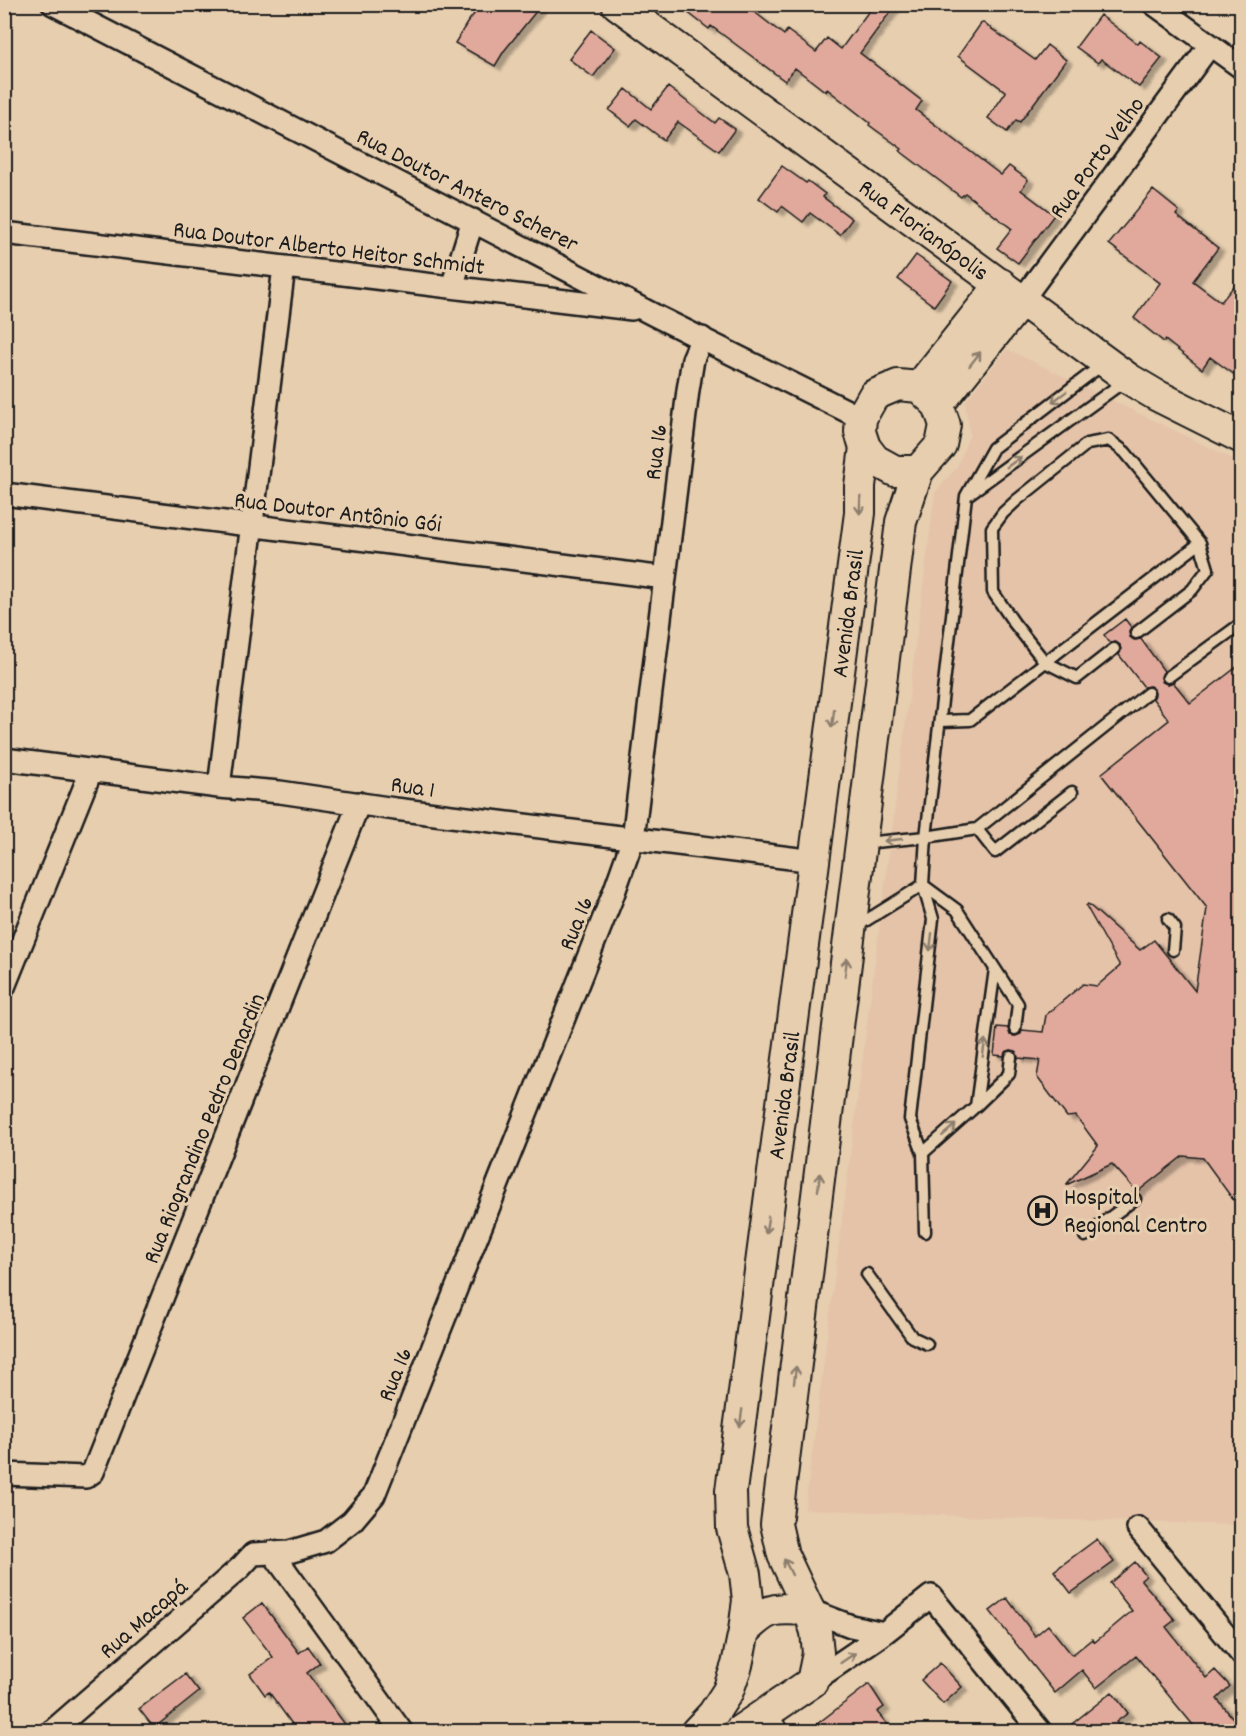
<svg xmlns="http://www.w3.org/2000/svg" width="1246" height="1736" font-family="Dekko,sans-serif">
	<defs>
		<filter id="shadow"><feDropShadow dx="6" dy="4" stdDeviation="1.5" flood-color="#0004"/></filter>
	</defs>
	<rect width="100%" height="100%" fill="#e7ceaf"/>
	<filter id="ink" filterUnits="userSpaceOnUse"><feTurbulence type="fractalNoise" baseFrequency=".0167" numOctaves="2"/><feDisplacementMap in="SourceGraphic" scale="12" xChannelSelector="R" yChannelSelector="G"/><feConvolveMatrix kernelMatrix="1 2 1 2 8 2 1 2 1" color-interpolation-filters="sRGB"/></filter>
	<g filter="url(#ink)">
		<path fill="#e5c3a9" d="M1007 349 1241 463V1525L1030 1519 805 1509 935 493 957 467 970 434 965 402Z"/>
		<path fill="#e1a99b" stroke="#1c1c1c" stroke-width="1.5" filter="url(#shadow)" d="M482 4H542L504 51 495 66 455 43 467 23Z
			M677 4H744L784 35 787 30 816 52 827 38 841 49 874 4H896L860 53 922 101 916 110 1001 175 1009 166 1028 180 1021 190 1054 215 1018 263 997 248 1012 229 965 193 961 197 900 151 902 149 869 125 870 123 827 89 826 92 795 68 785 81 711 26 709 29Z
			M1100 15 1138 44 1140 41 1162 58 1139 87 1101 59 1098 63 1076 47Z
			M982 22 1035 60 1047 45 1066 60 1020 122 1016 120 1007 132 988 118 1006 92 958 56Z
			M591 30 615 48 593 77 569 59Z
			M668 87 715 123 719 118 735 129 719 151 678 122 664 140 636 119 630 126 609 110 626 89 651 109Z
			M782 166 806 183 808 181 825 194 823 197 852 219 840 235 810 213 803 222 782 206 778 212 759 198Z
			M1153 190 1179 211 1176 215 1218 248 1193 281 1221 302 1242 276V380L1210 357 1202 369 1165 340 1164 342 1134 318 1160 283 1109 244Z
			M916 255 952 281 934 306 898 279Z
			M1125 619 1131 627 1129 631 1130 637 1134 640 1141 639 1164 671 1161 677 1162 682 1168 684 1173 682 1190 703 1242 663V1212L1203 1158 1183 1156 1137 1192 1112 1164 1066 1185 1098 1146 1076 1116 1067 1117 1037 1077 1040 1060 1018 1058 1016 1051 1011 1050 1005 1052 1004 1056 994 1055 997 1027 1008 1028 1010 1035 1015 1036 1021 1034 1022 1030 1043 1032 1046 1015 1083 984 1097 986 1120 966 1086 906 1088 904 1140 950 1154 940 1195 991 1207 908 1101 774 1169 720 1153 699 1155 695 1154 689 1150 686 1144 687 1119 655 1121 651 1120 645 1116 642 1110 643 1104 635Z
			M1097 1539 1114 1562 1071 1593 1054 1571Z
			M1135 1562 1146 1576 1141 1580 1175 1620 1166 1627 1206 1678 1215 1670 1230 1686 1217 1699 1242 1729V1731H1198L1136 1656 1096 1688 1082 1670 1055 1693 990 1611 1007 1598 1035 1636 1048 1625 1072 1655 1092 1639 1095 1642 1132 1611 1110 1583Z
			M262 1603 299 1653 308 1646 320 1663 307 1673 350 1731H297L269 1692 265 1695 250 1674 273 1657 243 1618Z
			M940 1663 962 1687 943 1704 921 1680Z
			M185 1674 199 1692 154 1728 139 1709Z
			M869 1684 884 1707 877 1712 893 1731H808Z
			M1112 1692 1128 1713 1116 1722 1124 1731H1063Z"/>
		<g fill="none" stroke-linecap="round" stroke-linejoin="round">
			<defs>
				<path id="lane" d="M969 494 1126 380
					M1114 649 1077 678 1045 662 1014 623 993 592 992 528 1003 513 1017 500 1087 444 1109 440 1125 452 1200 543 1208 569 1192 590 1136 633
					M1168 677 1242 623
					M941 721 970 720 1200 543
					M977 829 995 852 1072 792
					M864 843 926 837 977 829 1148 693
					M923 885 957 910 1018 1004 1015 1029
					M1168 919 1175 928 1173 950
					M854 928 923 885
					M976 1106 995 969
					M923 1153 976 1106 1009 1074 1011 1057
					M925 1232 923 1153 910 1119 933 919 923 885 926 837 966 496 993 448 1103 364
					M1085 1236 1135 1199
					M867 1274 912 1337 927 1344"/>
				<path id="street" d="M53 4 656 316 861 418
					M1154 4 1242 68
					M4 233 632 309
					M452 287 473 220
					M1022 300 1210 45
					M4 494 665 578
					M4 759 219 787 280 792 395 809 815 861
					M219 787 284 267
					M4 987 91 771
					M4 1474 86 1477 93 1472 359 803
					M1138 1528 1242 1655
					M272 1552 402 1732
					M809 1610 851 1626 884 1633
					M812 1682 884 1633 931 1596 1041 1732
					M764 1714 778 1732
					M51 1732 241 1567 253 1554 289 1552 326 1541 352 1521 374 1495 613 895 633 839 688 390 693 359 702 338"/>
				<g id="secondary">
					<path id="s1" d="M617 4 1129 379 1156 395 1242 438"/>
					<path d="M898 385 919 387 938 405 945 425 941 445 918 471H895L875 460 865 447 860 432 861 418 874 395Z"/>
					<path d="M919 387 1001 284"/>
					<path d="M938 405 1022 300"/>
					<path d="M744 1631C771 1605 774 1609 809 1610"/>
					<path id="s2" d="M696 1732 713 1714 728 1691 737 1665 744 1631 748 1600 745 1574 732 1528 731 1491 860 513V486L865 447"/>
					<path d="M738 1732 812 1682 818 1653 816 1632 809 1610 783 1555 776 1524 901 522 918 471"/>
				</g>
			</defs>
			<use href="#lane" stroke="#1c1c1c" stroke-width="15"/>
			<use href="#street" stroke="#1c1c1c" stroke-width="26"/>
			<use href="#secondary" stroke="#1c1c1c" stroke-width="34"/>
			<use href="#lane" stroke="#e7ceaf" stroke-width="10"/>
			<use href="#street" stroke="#e7ceaf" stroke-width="21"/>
			<use href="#secondary" stroke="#e7ceaf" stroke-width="30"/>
		</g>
		<defs><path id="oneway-shaft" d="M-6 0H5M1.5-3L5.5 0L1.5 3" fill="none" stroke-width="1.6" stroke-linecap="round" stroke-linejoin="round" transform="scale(1.5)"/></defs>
		<g stroke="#8c7e6d">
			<use href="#oneway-shaft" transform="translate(975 359) rotate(-52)"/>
			<use href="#oneway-shaft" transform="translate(1059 397) rotate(143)"/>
			<use href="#oneway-shaft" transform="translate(1014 462) rotate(-36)"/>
			<use href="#oneway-shaft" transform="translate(860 505) rotate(92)"/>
			<use href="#oneway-shaft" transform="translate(833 719) rotate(97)"/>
			<use href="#oneway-shaft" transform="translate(893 840) rotate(174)"/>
			<use href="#oneway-shaft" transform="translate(931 942) rotate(97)"/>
			<use href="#oneway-shaft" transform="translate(846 967) rotate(-83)"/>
			<use href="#oneway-shaft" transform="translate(984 1048) rotate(-82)"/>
			<use href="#oneway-shaft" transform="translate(949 1130) rotate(-41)"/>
			<use href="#oneway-shaft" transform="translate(819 1182) rotate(-83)"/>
			<use href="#oneway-shaft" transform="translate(767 1225) rotate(98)"/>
			<use href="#oneway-shaft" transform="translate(795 1375) rotate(-83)"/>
			<use href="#oneway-shaft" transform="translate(741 1418) rotate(98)"/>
			<use href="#oneway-shaft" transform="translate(788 1567) rotate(-116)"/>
			<use href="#oneway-shaft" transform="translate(848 1658) rotate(-34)"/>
		</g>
	</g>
	<defs>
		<symbol id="hospital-ring" viewBox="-11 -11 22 22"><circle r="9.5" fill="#e7ceaf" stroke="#1c1c1c" stroke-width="1.5"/><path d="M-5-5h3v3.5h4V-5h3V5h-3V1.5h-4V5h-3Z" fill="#1c1c1c"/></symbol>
	</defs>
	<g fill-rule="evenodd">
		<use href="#hospital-ring" x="1026" y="1194" width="33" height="33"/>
	</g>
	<g text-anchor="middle" stroke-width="6" stroke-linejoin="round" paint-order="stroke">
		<g font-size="24" fill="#1c1c1c" stroke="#e7ceaf">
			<text transform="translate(1096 157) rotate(-54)" y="8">Rua Porto Velho</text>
			<text transform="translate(468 189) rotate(27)" y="8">Rua Doutor Antero Scherer</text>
			<text dy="8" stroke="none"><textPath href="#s1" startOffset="381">Rua Florianópolis</textPath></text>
			<text transform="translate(329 247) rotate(7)" y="8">Rua Doutor Alberto Heitor Schmidt</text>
			<text transform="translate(655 452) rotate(-83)" y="8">Rua 16</text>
			<text transform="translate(338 511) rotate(7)" y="8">Rua Doutor Antônio Gói</text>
			<text dy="8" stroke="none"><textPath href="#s2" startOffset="1142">Avenida Brasil</textPath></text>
			<text transform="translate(413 786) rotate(8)" y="8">Rua 1</text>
			<text transform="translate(575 923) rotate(-68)" y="8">Rua 16</text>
			<text dy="8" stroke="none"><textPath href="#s2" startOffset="656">Avenida Brasil</textPath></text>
			<text transform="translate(203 1128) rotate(-68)" y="8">Rua Riograndino Pedro Denardin</text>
			<text transform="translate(394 1374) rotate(-68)" y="8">Rua 16</text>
			<text transform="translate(143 1618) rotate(-41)" y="8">Rua Macapá</text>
		</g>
		<g font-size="24" fill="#1c1c1c" stroke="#e7ceaf" text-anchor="start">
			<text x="1064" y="1204">Hospital<tspan x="1064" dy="28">Regional Centro</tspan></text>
		</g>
	</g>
	<rect width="1246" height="1736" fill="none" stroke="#e7ceaf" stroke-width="24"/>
	<rect x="12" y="12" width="1222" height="1712" fill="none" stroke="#1c1c1c" stroke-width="2" filter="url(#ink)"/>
</svg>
